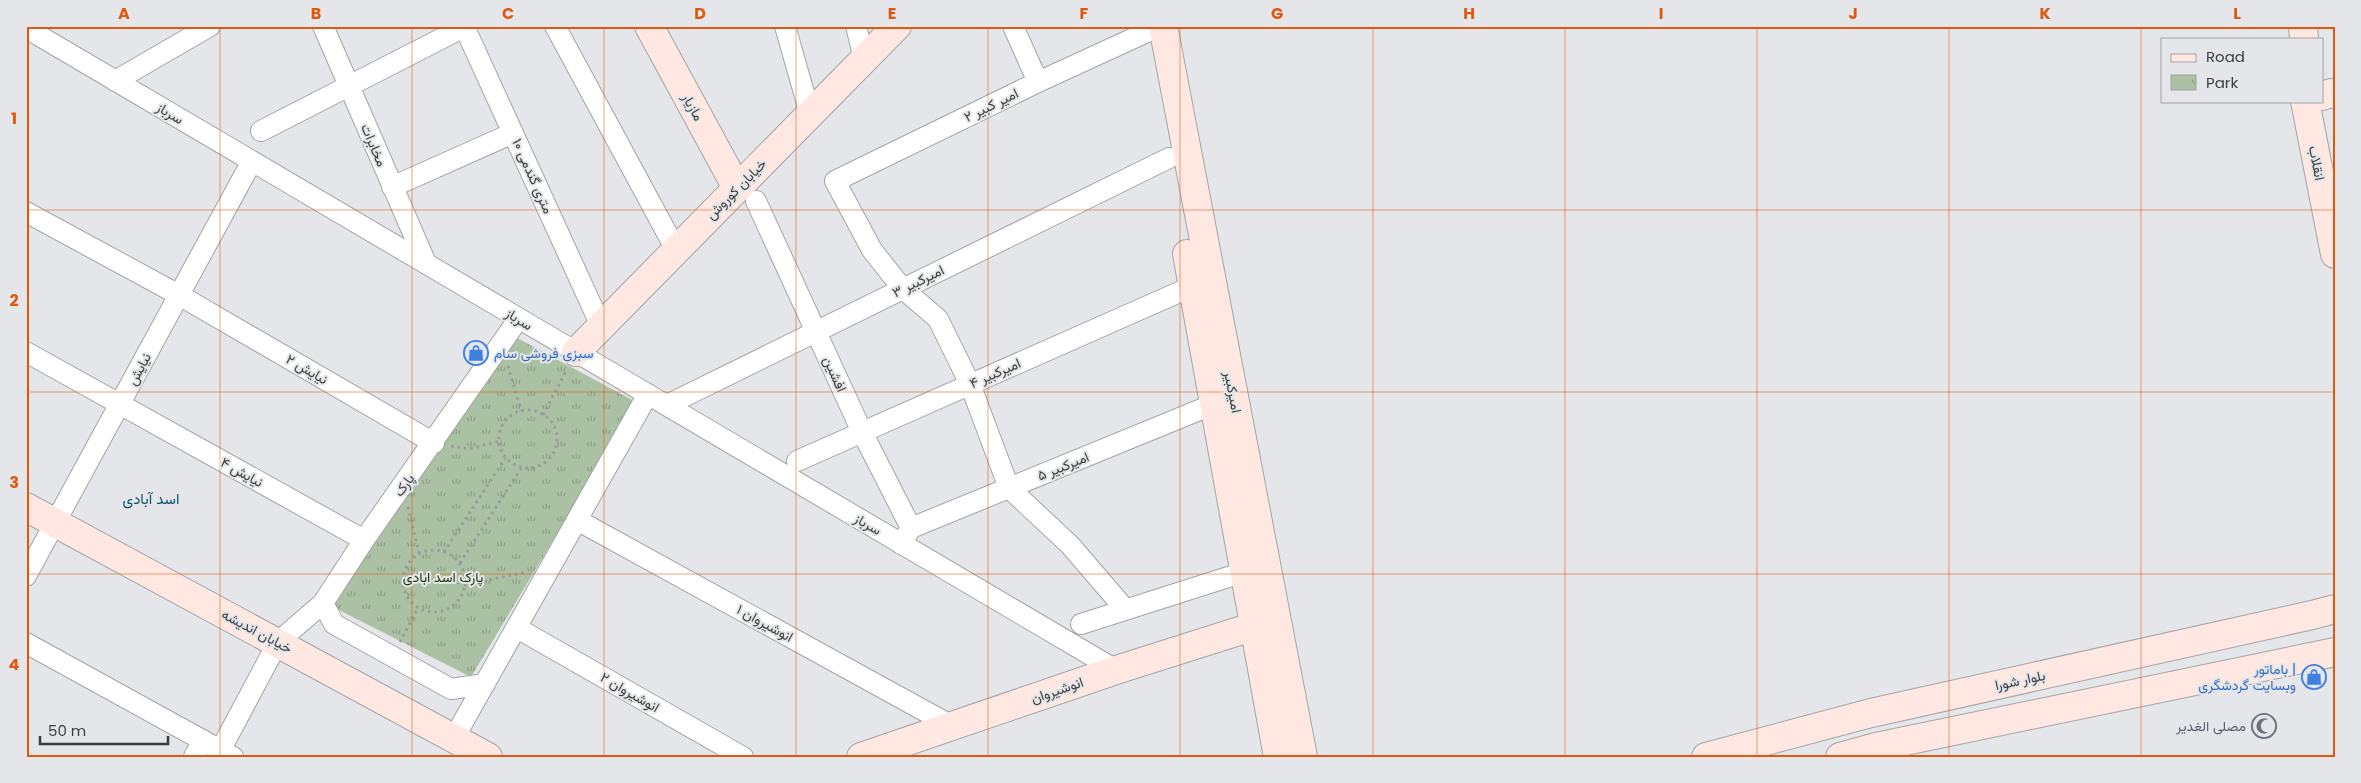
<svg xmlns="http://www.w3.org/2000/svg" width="2361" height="783" font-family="Poppins,Vazirmatn,sans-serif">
	<defs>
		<pattern id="park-tufts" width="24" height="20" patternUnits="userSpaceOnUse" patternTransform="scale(1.25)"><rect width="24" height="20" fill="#abc1a3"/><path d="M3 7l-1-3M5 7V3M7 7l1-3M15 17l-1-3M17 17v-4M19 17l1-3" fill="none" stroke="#8c9e86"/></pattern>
	</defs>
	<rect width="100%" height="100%" fill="#e4e6e9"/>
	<path fill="url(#park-tufts)" d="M517 338 636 402 471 677 331 606Z"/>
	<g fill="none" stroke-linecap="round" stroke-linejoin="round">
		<defs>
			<path id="street" d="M323 26 426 263
				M464 26 601 326
				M555 26 676 250
				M785 26 810 114
				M856 26 864 59
				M1013 26 1038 82
				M26 28 1116 670
				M115 81 210 26
				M261 131 464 27
				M392 187 513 133
				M756 201 862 432 911 528 901 544
				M26 212 179 295 434 443
				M26 352 364 540
				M667 405 1169 158
				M797 461 1193 286
				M577 520 952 726
				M911 528 1214 404
				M26 576 252 161
				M323 603 334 624 451 689 485 684
				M1125 609 1070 545 1009 488 970 384 938 319 902 288 872 250 835 181 1038 82 1147 32
				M1081 624 1244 572
				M517 628 743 757
				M26 643 233 757
				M454 738 648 394
				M221 749 278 642 323 603 364 540 519 318
				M194 757 203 740"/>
			<path id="secondary" d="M649 26 737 188
				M1163 26 1303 757
				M2303 26 2304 39
				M2322 96 2331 93 2335 94
				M2305 101 2335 254
				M1187 254 1278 757
				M576 352 897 26
				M26 507 488 757
				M861 757 1116 670 1255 626
				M1706 757 1871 713 2312 615 2335 609
				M1840 757 1876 747 2335 652"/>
		</defs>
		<use href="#street" stroke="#a2a4a6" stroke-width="22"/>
		<use href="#secondary" stroke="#a2a4a6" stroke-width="30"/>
		<path stroke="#9a9b9d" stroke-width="3" stroke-dasharray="2.5 4" stroke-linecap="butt" d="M508 366 521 411
			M499 439a29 29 0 1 1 58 0a29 29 0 1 1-58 0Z
			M543 415 566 371
			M451 446 469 449 499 441
			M408 507 419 553
			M403 581a31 31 0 1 1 62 0a31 31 0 1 1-62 0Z
			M444 552 506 457
			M460 563 522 467
			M464 585 527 572
			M400 642 418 608"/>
		<use href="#street" stroke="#fff" stroke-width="20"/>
		<use href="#secondary" stroke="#ffe8e2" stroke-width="28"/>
	</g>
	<path fill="none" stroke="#df580e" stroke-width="1" stroke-opacity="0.55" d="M220 26V757M412 26V757M604 26V757M796 26V757M988 26V757M1180 26V757M1373 26V757M1565 26V757M1757 26V757M1949 26V757M2141 26V757M26 210H2335M26 392H2335M26 574H2335"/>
	<defs>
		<symbol id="shop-ring" viewBox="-11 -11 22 22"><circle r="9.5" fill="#e4e6e9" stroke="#3f7fe0" stroke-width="1.5"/><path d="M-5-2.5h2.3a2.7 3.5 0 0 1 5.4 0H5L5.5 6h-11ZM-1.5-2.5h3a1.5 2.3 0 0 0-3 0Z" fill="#3f7fe0"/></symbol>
		<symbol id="mosque-ring" viewBox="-11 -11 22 22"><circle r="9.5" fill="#e4e6e9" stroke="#6b7280" stroke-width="1.5"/><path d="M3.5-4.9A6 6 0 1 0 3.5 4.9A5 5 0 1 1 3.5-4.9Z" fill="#6b7280"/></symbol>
	</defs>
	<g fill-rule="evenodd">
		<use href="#shop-ring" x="462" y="339" width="28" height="28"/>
		<use href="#shop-ring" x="2300" y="663" width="28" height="28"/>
		<use href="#mosque-ring" x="2250" y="712" width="28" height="28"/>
	</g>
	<g text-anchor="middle" stroke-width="4" stroke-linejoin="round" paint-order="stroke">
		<g font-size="14" fill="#3c3d3d" stroke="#e4e6e9">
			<text transform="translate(991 105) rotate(-26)" y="5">امیر کبیر ۲</text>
			<text transform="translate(693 107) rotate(61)" y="5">مازیار</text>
			<text transform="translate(170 113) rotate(31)" y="5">سرباز</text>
			<text transform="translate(374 145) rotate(67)" y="5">مخابرات</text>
			<text transform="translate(2317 163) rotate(79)" y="5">انقلاب</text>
			<text transform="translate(533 176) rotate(66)" y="5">۱۰ متری گندمی</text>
			<text transform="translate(736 189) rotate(-45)" y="5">خیابان کوروش</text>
			<text transform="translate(918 281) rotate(-26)" y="5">امیرکبیر ۳</text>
			<text transform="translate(519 319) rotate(31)" y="5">سرباز</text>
			<text transform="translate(139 369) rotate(-62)" y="5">نیایش</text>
			<text transform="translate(307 369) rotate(30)" y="5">نیایش ۲</text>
			<text transform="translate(995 373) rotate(-24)" y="5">امیرکبیر ۴</text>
			<text transform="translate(835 374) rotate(66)" y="5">افشین</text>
			<text transform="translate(1233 392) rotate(79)" y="5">امیرکبیر</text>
			<text transform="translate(1063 466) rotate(-22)" y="5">امیرکبیر ۵</text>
			<text transform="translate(242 472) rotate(29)" y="5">نیایش ۴</text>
			<text transform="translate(404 485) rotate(-54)" y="5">پارک</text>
			<text transform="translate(868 524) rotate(30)" y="5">سرباز</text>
			<text transform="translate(765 623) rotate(29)" y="5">انوشیروان ۱</text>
			<text transform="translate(257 631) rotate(28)" y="5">خیابان اندیشه</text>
			<text transform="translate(2020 680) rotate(-12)" y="5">بلوار شورا</text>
			<text transform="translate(1057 690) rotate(-19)" y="5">انوشیروان</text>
			<text transform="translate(630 692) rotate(30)" y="5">انوشیروان ۲</text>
		</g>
		<g font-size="14" fill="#366cbe" stroke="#e4e6e9" text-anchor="start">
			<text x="494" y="358">سبزی فروشی سام</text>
			<text x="2296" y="674" text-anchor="end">باماتور |<tspan x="2296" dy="16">وبسایت گردشگری</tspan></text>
		</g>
		<g font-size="14" fill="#173905" stroke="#e4e6e9">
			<text x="443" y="582">پارک اسد ابادی</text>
		</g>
		<g font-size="14" fill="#5b616d" stroke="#e4e6e9" text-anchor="end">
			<text x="2246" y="731">مصلی الغدیر</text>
		</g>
		<g font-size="15" fill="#0d5370" stroke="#e4e6e9">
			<text x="151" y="504">اسد آبادی</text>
		</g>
	</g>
	<rect width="2361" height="783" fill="none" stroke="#e4e6e9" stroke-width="55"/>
	<rect x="2161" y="38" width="162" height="65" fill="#e4e6e9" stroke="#a1a2a4"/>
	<rect x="2171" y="54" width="25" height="8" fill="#ffe8e2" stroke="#a1a2a4"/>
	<text x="2206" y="62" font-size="15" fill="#3c3d3d">Road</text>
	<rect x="2171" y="75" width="25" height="15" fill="url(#park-tufts)" stroke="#a1a2a4"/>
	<text x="2206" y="88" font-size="15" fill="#3c3d3d">Park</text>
	<path d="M40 736v8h128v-8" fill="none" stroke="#3c3d3d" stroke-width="2.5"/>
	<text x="48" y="736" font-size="15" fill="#3c3d3d" stroke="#e4e6e9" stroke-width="4" paint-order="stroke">50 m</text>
	<rect x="28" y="28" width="2306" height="728" fill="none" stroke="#df580e" stroke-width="2"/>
	<g font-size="16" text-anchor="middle" font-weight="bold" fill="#df580e">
		<text x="124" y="19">A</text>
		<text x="316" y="19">B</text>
		<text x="508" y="19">C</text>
		<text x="700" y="19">D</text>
		<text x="892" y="19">E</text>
		<text x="1084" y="19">F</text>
		<text x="1277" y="19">G</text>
		<text x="1469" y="19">H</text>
		<text x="1661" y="19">I</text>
		<text x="1853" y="19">J</text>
		<text x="2045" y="19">K</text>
		<text x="2237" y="19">L</text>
		<text x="14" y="124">1</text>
		<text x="14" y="306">2</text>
		<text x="14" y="488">3</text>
		<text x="14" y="670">4</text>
	</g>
</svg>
